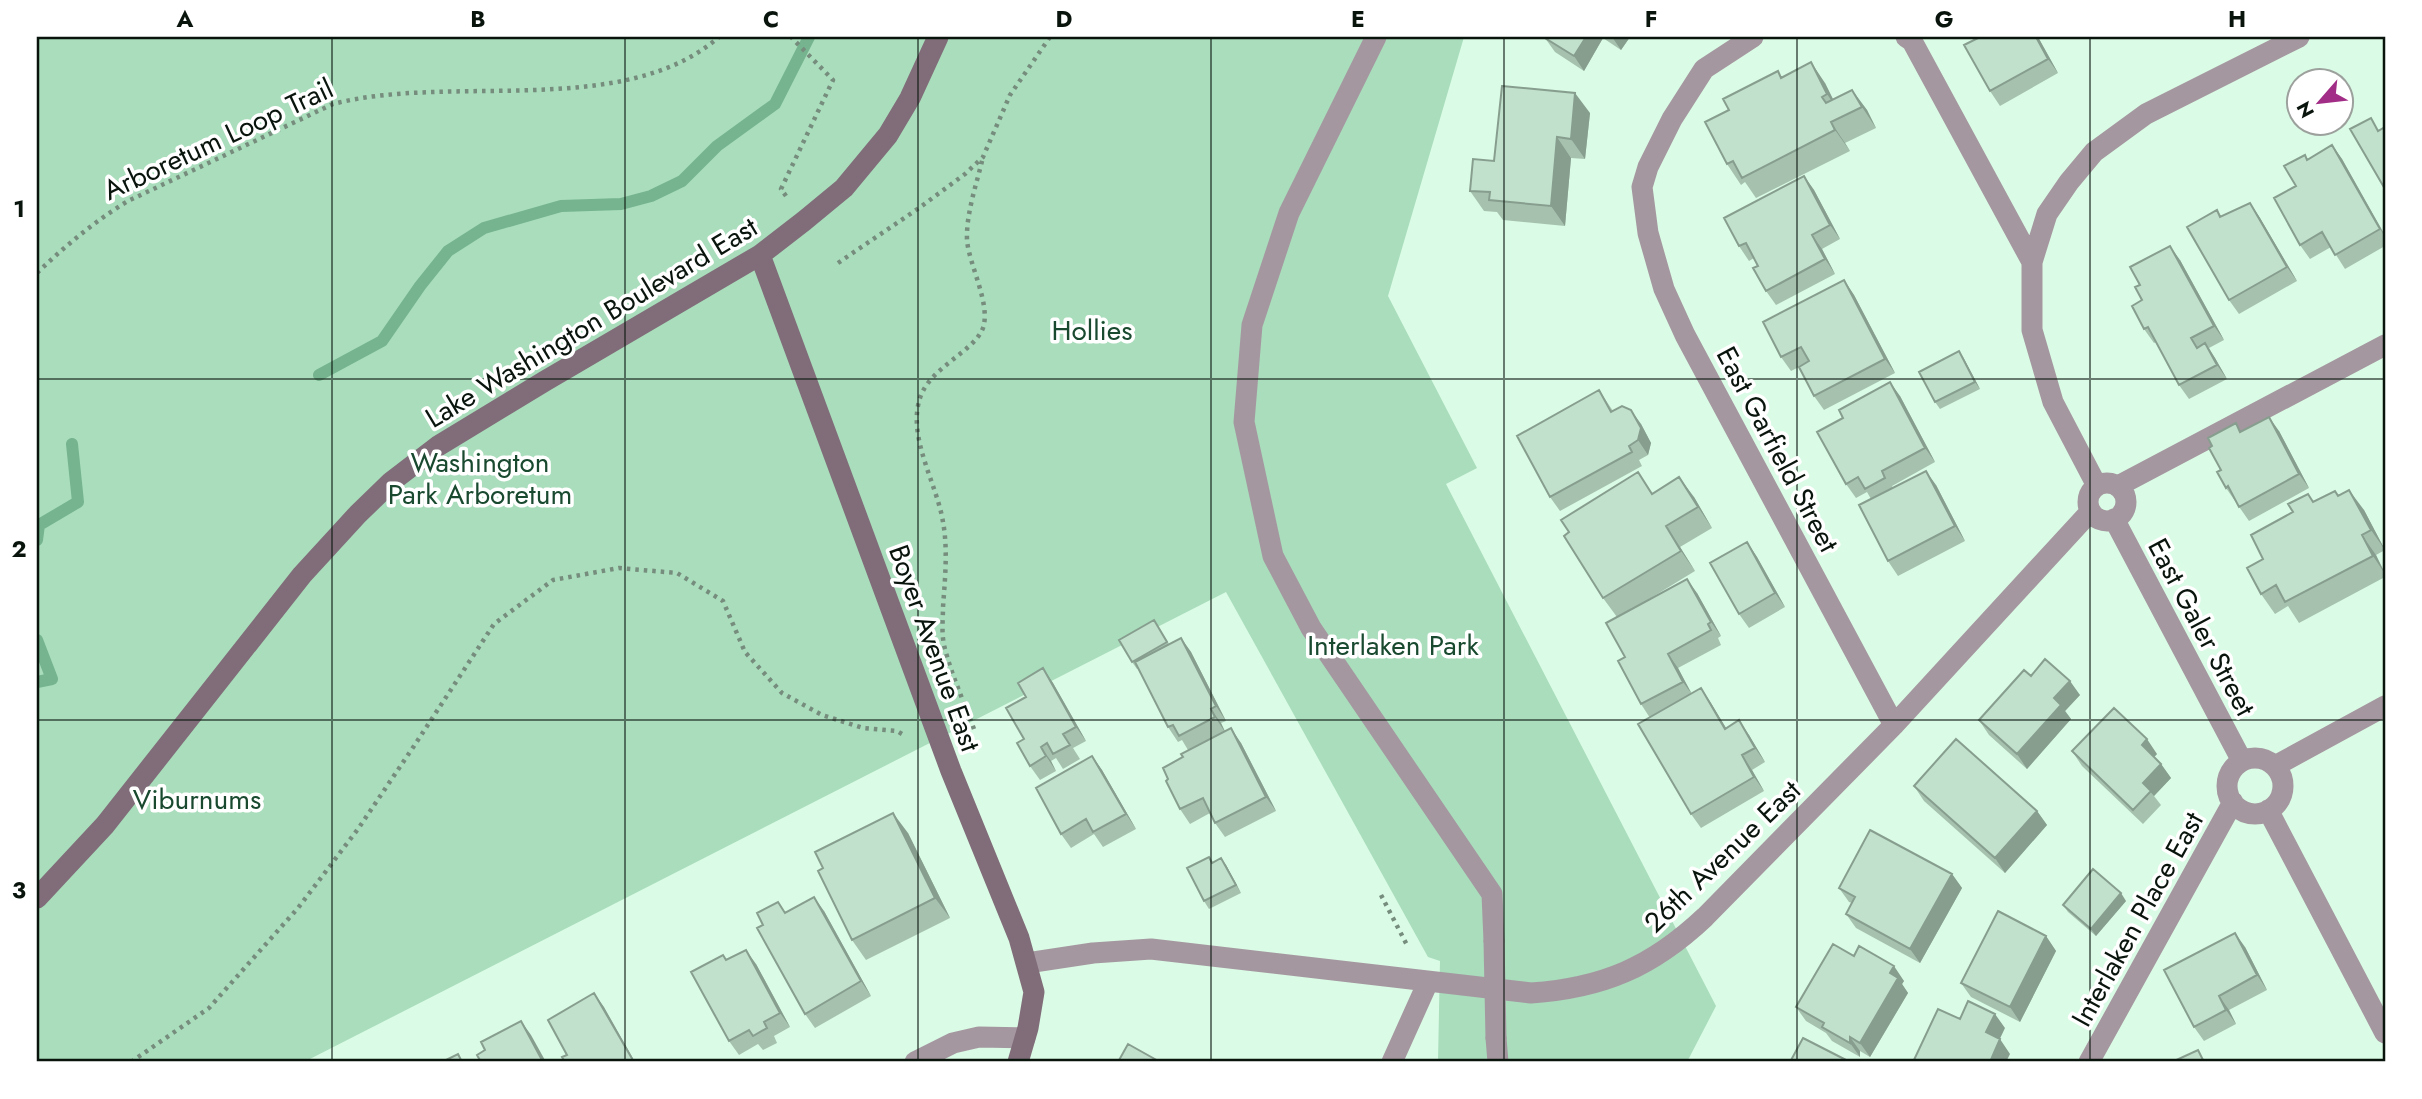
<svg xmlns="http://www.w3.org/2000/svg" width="2422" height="1099" font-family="Jost,sans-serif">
	<rect width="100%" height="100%" fill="#dafbe5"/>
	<path fill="#a9ddbc" d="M37 37H1464L1388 296 1477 468 1446 484 1716 1006 1687 1062H1438L1440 961 1428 957 1226 592 304 1062H37Z"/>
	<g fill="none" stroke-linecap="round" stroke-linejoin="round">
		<path stroke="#75b48e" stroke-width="12" d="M319 375 382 341 420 286 448 251 484 228 561 206 621 204 651 196 682 181 717 146 775 104 809 37
			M37 540 39 525 78 502 72 444
			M37 640 52 679 37 682"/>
		<path stroke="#768c7d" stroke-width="4.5" stroke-dasharray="3.5 5" stroke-linecap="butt" d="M786 196 781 189 833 80 791 37
			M838 263 919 208 965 174 983 157 1010 95 1050 37
			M37 273C65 246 95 221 128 201L333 104C451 73 623 120 719 37
			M974 729C964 702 952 676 945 649 941 635 943 620 943 607 945 579 948 549 943 522 937 484 907 437 920 398 930 367 974 352 983 328 991 304 969 265 967 240 966 213 977 183 983 157
			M1381 895 1408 947
			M131 1062 209 1008 298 908 358 829 414 746 494 624 553 580 619 568 677 573 723 601 745 652 782 693 822 715 863 728 897 731 902 734"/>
		<path stroke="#a597a0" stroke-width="21" d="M2118 486 2385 345
			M1392 1062 1428 982"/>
		<path stroke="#a597a0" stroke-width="21" d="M1376 37 1289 213 1252 325 1244 422 1273 556 1311 628 1492 894 1494 941
			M1753 37 1704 69 1672 119 1648 167 1642 187 1648 233 1664 289 1685 335 1894 725
			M1906 37 1912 41 2032 262V330L2053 402 2097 486
			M2032 262 2047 214 2069 182 2094 152 2146 114 2299 37
			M2088 502a19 19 0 1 1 38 0a19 19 0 1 1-38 0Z
			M2114 519 2242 761
			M2227 786a28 28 0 1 1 56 0a28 28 0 1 1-56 0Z
			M2275 766 2385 706
			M2268 810 2385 1033
			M1027 963 1093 953 1151 949 1531 993C1603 988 1652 967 1705 917L1894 725 2090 512
			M1496 1038 1498 1062
			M915 1062 953 1043 979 1037 1025 1038
			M2089 1062 2233 802"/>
		<path stroke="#806d79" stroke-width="21" d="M760 255 951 771 1019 938 1034 992 1028 1028 1018 1062
			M37 898 105 825 302 575 358 514 391 482 438 446 545 381 760 255 804 221 844 188 888 135 910 98 938 37"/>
		<path stroke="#a597a0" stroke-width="21" d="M1494 941 1496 1038"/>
	</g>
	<path fill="#a6c2af" d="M1546 37H1630L1621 50 1603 38 1584 71 1555 52 1545 38Z
		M1980 37H2038L2058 73 2000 106 1990 91Z
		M1782 77 1825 83 1833 100 1852 90 1867 110 1876 128 1845 143 1850 151 1756 198 1745 182 1741 185 1727 164 1729 110Z
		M1590 113 1585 159 1571 158 1565 226 1503 220 1497 212 1484 211 1470 191 1494 161Z
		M2332 145 2342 159 2385 235V246L2345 269 2331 247 2310 259 2300 245 2296 186 2305 155 2308 159Z
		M1804 176 1814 190 1840 239 1822 249 1835 274 1776 305 1766 291 1758 266 1754 258 1749 261 1739 246Z
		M2250 203 2260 218 2297 281 2239 314 2229 300 2217 210 2222 217Z
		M2180 260 2224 340 2209 348 2215 358 2227 379 2189 399 2179 385 2156 342 2154 343 2144 329 2142 300Z
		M1844 280 1854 295 1895 373 1824 410 1814 396 1799 367 1791 371 1781 357Z
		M1959 351 1964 359 1980 389 1940 409 1935 402Z
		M1599 390 1613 411 1641 424 1651 443 1648 455 1639 460 1642 466 1560 511 1550 497Z
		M1900 396 1935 462 1892 486 1893 488 1936 485 1965 541 1898 576 1888 561 1871 499 1867 492 1856 498 1846 484Z
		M2241 431H2279L2309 488 2249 521 2226 488 2221 470Z
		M2335 491 2339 495 2364 510 2385 550 2376 555 2385 573V577L2299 623 2288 606 2275 614 2261 594 2263 559 2293 512 2308 494 2314 502Z
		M1653 493 1694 497 1712 528 1680 547 1695 571 1641 604 1697 593 1721 636 1718 638 1721 645 1678 668 1691 694 1701 688 1726 728 1749 735 1765 762 1752 770 1764 791 1701 828 1691 814 1650 718 1641 704 1625 657 1617 617 1603 598Z
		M1747 542 1757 557 1785 607 1749 628 1739 614Z
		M1154 620 1169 644 1181 638 1191 652 1226 721 1221 723 1225 731 1241 743 1276 811 1225 837 1215 823 1210 813 1190 824 1180 809 1168 779 1188 750 1182 740 1178 742 1168 727 1139 668 1137 669 1132 662Z
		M1043 668 1053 683 1086 741 1073 748 1080 759 1063 769 1056 758 1051 761 1056 771 1040 780 1030 766 1024 739Z
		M2031 676 2080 695 2065 711 2071 719 2027 769 1989 735 1979 720Z
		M2072 751 2157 754 2154 757 2161 764 2171 778 2154 796 2161 805 2143 824 2082 766Z
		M1092 756 1102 770 1136 829 1103 847 1094 834 1071 848 1061 834Z
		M1914 786 2037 811 2047 825 2005 873 1924 801Z
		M908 833 950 918 866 960 852 940Z
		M1213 862 1226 865 1241 893 1209 909 1204 901Z
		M1952 874 1962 888 1920 963 1856 928 1846 914 1852 903 1849 902 1839 888Z
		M2126 901 2096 936 2068 912 2063 905Z
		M824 911 871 996 815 1028 805 1014 786 912Z
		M2046 936 2056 951 2020 1022 1971 997 1961 983Z
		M2245 947 2267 990 2229 1010 2236 1024 2204 1041 2194 1027Z
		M723 955 727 960 756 964 790 1027 774 1036 777 1043 763 1050 758 1044 739 1055 729 1041Z
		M1854 956 1904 981 1902 984 1908 993 1870 1057 1860 1051V1057L1832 1041 1826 1033 1806 1021 1796 1007Z"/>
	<path fill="#879e8f" d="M1586 37H1602L1603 38 1584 71 1574 56Z
		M1612 37H1630L1621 50Z
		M2036 37H2038L2058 73 2048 59Z
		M1811 62 1825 83 1841 115 1827 94Z
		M1852 90 1867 110 1876 128 1862 107Z
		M1575 93 1590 113 1585 159 1571 139Z
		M1831 122 1845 143 1850 151 1835 130Z
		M1557 137 1571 158 1565 226 1551 206Z
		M2332 145 2342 159 2385 236 2380 229Z
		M1804 176 1814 190 1840 239 1830 225Z
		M2250 203 2260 218 2297 281 2287 267Z
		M1812 235 1822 249 1835 274 1825 259Z
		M2170 246 2180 260 2224 340 2214 326Z
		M1844 280 1854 295 1895 373 1885 359Z
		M2205 343 2215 358 2227 379 2217 365Z
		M1959 351 1964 359 1980 389 1975 382Z
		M1890 382 1900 396 1935 462 1925 448Z
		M1631 410 1641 424 1651 443 1648 455 1638 440Z
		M2269 417 2279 431 2309 488 2299 474Z
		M1926 471 1936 485 1965 541 1955 526Z
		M1679 477 1694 497 1712 528 1698 507Z
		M2349 490 2364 510 2385 550 2371 530Z
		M1666 526 1680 547 1695 571 1681 551Z
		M2362 535 2376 555 2385 574 2373 556Z
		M1747 542 1757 557 1785 607 1775 593Z
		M1687 579 1697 593 1721 636 1711 622Z
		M1181 638 1191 652 1226 721 1216 706Z
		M1668 654 1678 668 1693 696 1683 682Z
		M1043 668 1053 683 1086 741 1076 727Z
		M2070 681 2080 695 2065 711 2071 719 2027 769 2017 754 2054 698Z
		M1701 688 1711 703 1735 743 1725 729Z
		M1211 709 1221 723 1225 732 1215 717Z
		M1739 720 1749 735 1765 762 1755 748Z
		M1231 728 1241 743 1276 811 1266 797Z
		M2147 739 2157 754 2152 759 2142 745Z
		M1041 747 1051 761 1056 771 1046 756Z
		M1742 755 1752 770 1764 791 1754 777Z
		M1092 756 1102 770 1136 829 1126 814Z
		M2161 764 2171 778 2154 796 2143 783Z
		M2037 811 2047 825 2005 873 1995 858Z
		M893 813 908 833 950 918 935 898Z
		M1221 858 1226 865 1241 893 1236 885Z
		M1952 874 1962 888 1920 963 1910 949Z
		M2121 893 2126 901 2096 936 2091 929Z
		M814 897 824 911 871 996 861 981Z
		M2235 933 2245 947 2267 990 2257 975Z
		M2046 936 2056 951 2020 1022 2010 1007Z
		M746 950 756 964 790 1027 780 1013Z
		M1894 966 1904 981 1902 984 1908 993 1870 1057 1860 1043 1890 973Z
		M594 993 604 1007 635 1062H634Z
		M2219 996 2229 1010 2236 1024 2226 1010Z
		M1995 1014 2005 1028 1996 1047 1986 1032Z
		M521 1021 531 1035 546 1062H543Z
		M1850 1037 1860 1051V1057L1850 1043Z
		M2000 1039 2010 1054 2006 1062H1990Z"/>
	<path fill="#c1e1cc" stroke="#879e8f" stroke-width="2" d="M1546 37H1586L1574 56 1545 38Z
		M1980 37H2036L2048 59 1990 91 1964 45Z
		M1811 62 1827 94 1822 97 1826 103 1852 90 1862 107 1831 122 1835 130 1742 178 1733 161 1727 164 1705 122 1729 110 1723 99 1778 71 1781 78Z
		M1502 86 1575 93 1571 139 1557 137 1551 206 1489 200 1490 192 1470 191 1473 159 1494 161Z
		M2371 118 2378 131 2385 127V189L2350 129Z
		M2332 145 2380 229 2335 255 2322 232 2300 245 2274 198 2296 186 2284 166 2305 155 2307 160Z
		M1804 176 1830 225 1812 235 1825 259 1766 291 1753 268 1758 266 1746 243 1739 246 1724 218Z
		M2250 203 2287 267 2229 300 2187 227 2217 210 2220 217Z
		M2170 246 2214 326 2191 338 2197 348 2205 343 2217 365 2179 385 2148 327 2144 329 2132 306 2142 300 2135 287 2140 285 2130 267Z
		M1844 280 1885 359 1814 396 1799 367 1809 361 1801 347 1781 357 1763 322Z
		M1959 351 1975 382 1935 402 1919 372Z
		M1890 382 1925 448 1882 471 1885 478 1865 489 1858 477 1846 484 1817 432 1843 418 1839 410Z
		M1599 390 1611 412 1622 406 1631 410 1641 428 1638 440 1629 446 1632 452 1550 497 1517 436Z
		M2269 417 2299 474 2239 507 2228 486 2226 488 2217 472 2221 470 2209 448 2212 446 2208 438 2236 423 2240 432Z
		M1926 471 1955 526 1888 561 1859 505Z
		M1638 472 1652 494 1679 477 1698 507 1666 526 1681 551 1603 598 1564 536 1569 532 1561 520Z
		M2349 490 2371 530 2362 535 2373 556 2285 602 2276 585 2261 594 2247 568 2263 559 2251 535 2293 512 2288 504 2308 494 2313 502 2335 491 2338 496Z
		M1747 542 1775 593 1739 614 1710 563Z
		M1687 579 1711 622 1708 624 1711 630 1668 654 1683 682 1641 704 1618 661 1625 657 1606 623Z
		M1154 620 1167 642 1132 662 1119 640Z
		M1181 638 1216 706 1211 709 1215 717 1179 736 1173 725 1168 727 1135 662Z
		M2045 659 2070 681 2054 698 2061 705 2017 754 1979 720 2024 670 2031 676Z
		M1043 668 1076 727 1063 734 1070 745 1053 754 1047 743 1041 747 1046 756 1030 766 1017 743 1024 739 1006 708 1026 697 1018 683Z
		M1701 688 1725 729 1739 720 1755 748 1742 755 1754 777 1691 814 1638 724Z
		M2114 708 2147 739 2142 745 2161 764 2143 783 2151 791 2133 810 2072 751Z
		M1231 728 1266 797 1215 823 1203 798 1180 809 1166 781 1168 779 1163 768 1183 757 1181 754Z
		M1956 739 2037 811 1995 858 1914 786Z
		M1092 756 1126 814 1093 832 1086 819 1061 834 1036 788Z
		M893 813 935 898 852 940 818 871 823 868 815 852Z
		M1870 830 1952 874 1910 949 1846 914 1855 897 1839 888Z
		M1209 857 1212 863 1221 858 1236 885 1204 901 1187 868Z
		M2093 869 2121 893 2091 929 2063 905Z
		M814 897 861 981 805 1014 757 928 763 925 757 913 778 902 785 913Z
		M1998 911 2046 936 2010 1007 1961 983Z
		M2235 933 2257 975 2219 996 2226 1010 2194 1027 2164 970Z
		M1833 944 1854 956 1859 946 1894 966 1890 973 1898 978 1860 1043 1850 1037V1043L1822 1027 1824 1023 1796 1007Z
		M746 950 780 1013 764 1022 767 1028 753 1036 749 1030 729 1041 691 972 723 955 726 960Z
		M594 993 634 1062H565L562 1057 567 1055 548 1020Z
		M1968 1001 1995 1014 1986 1032 2000 1039 1990 1062H1913L1938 1009 1960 1019Z
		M521 1021 543 1062H481L477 1055 485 1050 481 1042Z
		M1803 1038 1850 1062H1790Z
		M1128 1044 1160 1062H1118Z
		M2198 1050 2204 1062H2172Z
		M458 1054 462 1062H442Z"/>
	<path fill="none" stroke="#09140d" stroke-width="2" stroke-opacity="0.55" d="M332 37V1062M625 37V1062M918 37V1062M1211 37V1062M1504 37V1062M1797 37V1062M2090 37V1062M37 379H2385M37 720H2385"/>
	<g text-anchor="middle" stroke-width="7" stroke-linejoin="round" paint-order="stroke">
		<g font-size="28" fill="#09140d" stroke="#fff">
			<text transform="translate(218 139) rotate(-25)" y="10">Arboretum Loop Trail</text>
			<text transform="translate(591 322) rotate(-31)" y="10">Lake Washington Boulevard East</text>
			<text transform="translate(1778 449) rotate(62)" y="10">East Garfield Street</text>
			<text transform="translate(2202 627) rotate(62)" y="10">East Galer Street</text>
			<text transform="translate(935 648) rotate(70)" y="10">Boyer Avenue East</text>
			<text transform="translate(1722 856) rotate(-44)" y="10">26th Avenue East</text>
			<text transform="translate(2137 919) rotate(-61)" y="10">Interlaken Place East</text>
		</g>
		<g font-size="28" fill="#194a30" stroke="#fff">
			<text x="1092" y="340">Hollies</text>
			<text x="480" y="472">Washington<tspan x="480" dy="32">Park Arboretum</tspan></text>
			<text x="1393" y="655">Interlaken Park</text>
			<text x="197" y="809">Viburnums</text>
		</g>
	</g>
	<rect width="2422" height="1099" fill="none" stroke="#ffffff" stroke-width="77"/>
	<g transform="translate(2320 102) rotate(242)"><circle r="33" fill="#ffffff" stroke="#9da19e" stroke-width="2"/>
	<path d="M0-5L12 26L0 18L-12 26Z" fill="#a22d87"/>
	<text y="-10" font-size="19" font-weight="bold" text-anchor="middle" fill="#09140d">N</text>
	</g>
	<rect x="38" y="38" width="2346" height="1022" fill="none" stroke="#09140d" stroke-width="2.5"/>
	<g font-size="23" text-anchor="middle" font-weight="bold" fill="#09140d">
		<text x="185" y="27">A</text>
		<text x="478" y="27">B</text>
		<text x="771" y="27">C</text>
		<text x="1064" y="27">D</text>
		<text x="1358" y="27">E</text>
		<text x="1651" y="27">F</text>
		<text x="1944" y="27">G</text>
		<text x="2237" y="27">H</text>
		<text x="19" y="217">1</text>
		<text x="19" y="557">2</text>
		<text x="19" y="898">3</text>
	</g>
</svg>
